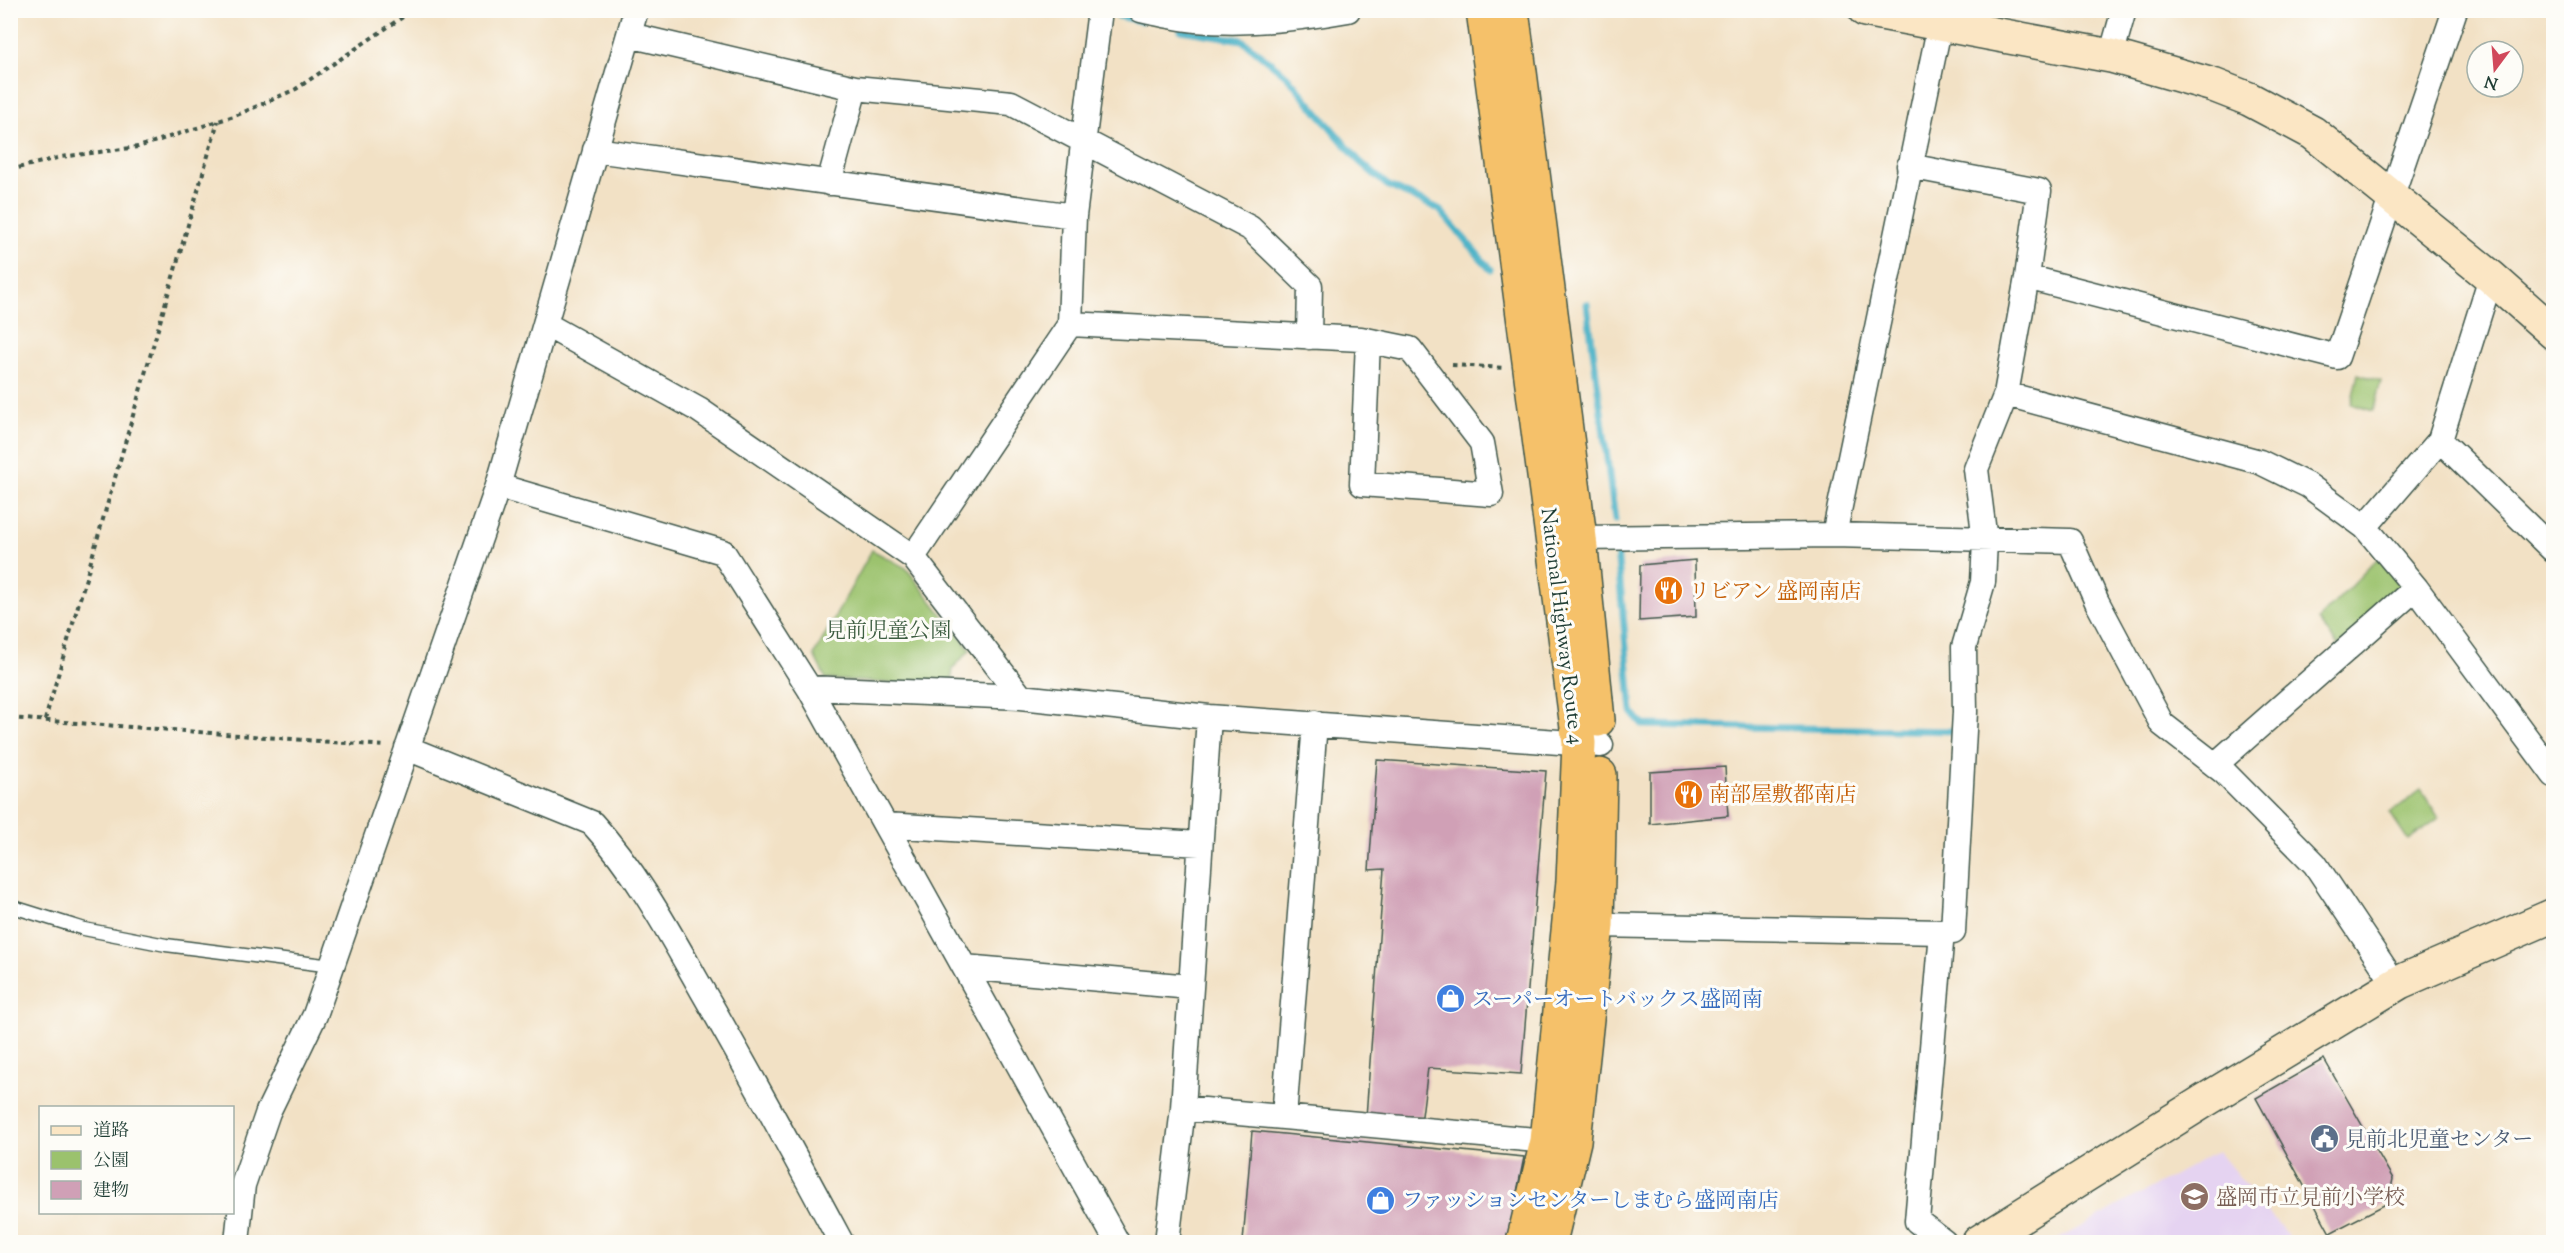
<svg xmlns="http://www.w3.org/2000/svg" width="2564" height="1253" font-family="'Sorts Mill Goudy','Noto Serif JP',serif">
	<rect width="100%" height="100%" fill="#fdfcf7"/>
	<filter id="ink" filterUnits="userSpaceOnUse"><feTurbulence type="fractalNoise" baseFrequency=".0167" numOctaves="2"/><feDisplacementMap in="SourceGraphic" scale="12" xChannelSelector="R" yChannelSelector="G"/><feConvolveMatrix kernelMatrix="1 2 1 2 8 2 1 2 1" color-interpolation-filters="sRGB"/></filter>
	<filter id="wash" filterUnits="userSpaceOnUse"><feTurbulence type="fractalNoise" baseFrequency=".008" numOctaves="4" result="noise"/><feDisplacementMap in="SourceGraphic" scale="24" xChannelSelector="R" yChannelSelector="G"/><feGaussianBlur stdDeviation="1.35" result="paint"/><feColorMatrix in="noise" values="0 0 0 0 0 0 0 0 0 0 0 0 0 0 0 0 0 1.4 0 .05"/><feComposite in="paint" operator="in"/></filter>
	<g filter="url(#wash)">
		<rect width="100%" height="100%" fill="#f2e1c5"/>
		<path fill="#e5d3f1" d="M2218 1151 2293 1242H2053Z"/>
		<path fill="#9bc26d" stroke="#5d8050" stroke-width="1.5" d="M2358 374 2381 381 2373 411 2351 404Z
			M872 550 906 568 970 650 953 668 951 687 826 679 814 655Z
			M2380 556 2404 587 2338 646 2318 620Z
			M2421 790 2439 818 2408 840 2390 813Z"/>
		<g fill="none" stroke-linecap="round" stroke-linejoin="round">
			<path stroke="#48b1c6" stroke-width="7" d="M1119 16 1141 21
				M1181 30 1242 40 1287 76 1359 161 1387 185 1439 209 1490 269
				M1587 304 1615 520
				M1617 550 1632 712 1643 725 1957 731"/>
		</g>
		<g id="blocks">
			<path fill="#d0a0b6" d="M1695 560 1696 617 1639 621 1640 565Z
				M1377 760 1546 771 1521 1074 1428 1068 1422 1116 1366 1117 1384 869 1369 870Z
				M1725 767 1728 816 1650 824V772Z
				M2324 1059 2393 1179 2388 1203 2330 1233 2256 1098Z
				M1252 1131 1524 1157 1507 1242H1243Z"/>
		</g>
	</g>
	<g filter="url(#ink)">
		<use href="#blocks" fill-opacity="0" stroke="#3f564a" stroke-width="1.5"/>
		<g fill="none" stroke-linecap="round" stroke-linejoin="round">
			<defs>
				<path id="lane" d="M10 906 84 929 166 945 332 966"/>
				<path id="street" d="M1141 10C1159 14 1178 18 1196 20 1246 25 1298 19 1348 10
					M629 35 855 88 1011 103 1250 228 1310 286 1309 337
					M2111 56 2124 10
					M595 150 1074 216
					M1909 166 2039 191 2027 277 2006 394 1976 469 1985 541 1983 582 1964 647 1965 712 1953 932H1942
					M829 183 855 88
					M2027 277 2337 357 2455 10
					M545 324 699 410 913 557 1021 697
					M1070 324 1361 339 1410 349 1482 443 1491 494 1362 484 1368 341
					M2006 394 2260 462 2309 486 2365 527 2416 588 2554 775
					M2440 440 2554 551
					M498 486 723 552 809 688 1117 1242
					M2365 527 2440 440 2491 277
					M1834 535 1940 24
					M1580 538 1834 535 2070 541 2097 602 2162 724 2224 772 2315 864 2395 984
					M913 557 1070 324 1074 216 1100 10
					M809 688 1021 697 1209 717 1601 745
					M407 748 592 823C637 872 669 932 702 990 750 1073 796 1158 841 1242
					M2215 765 2416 588
					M886 825 1200 844
					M1597 925 1942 932 1917 1221 1944 1242
					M964 967 1191 987
					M1183 1108 1547 1141
					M1284 1117 1315 723
					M237 1242 243 1185 268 1112 315 1015 498 486 636 10
					M1167 1242 1183 1108 1209 717"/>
				<path id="secondary" d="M1865 10 2111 56 2213 85 2249 99 2313 133 2491 277 2554 333
					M1979 1242 2204 1101 2400 982 2554 915"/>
				<path id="highway" d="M1483 10 1579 743 1573 881 1547 1141 1523 1242
					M1512 10 1580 538 1598 720
					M1550 1242 1574 1141 1597 925 1600 775"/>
			</defs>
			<use href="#lane" stroke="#3f564a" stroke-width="15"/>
			<use href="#street" stroke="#3f564a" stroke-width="27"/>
			<use href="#secondary" stroke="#3f564a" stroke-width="36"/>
			<use href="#highway" stroke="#3f564a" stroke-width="36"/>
			<path stroke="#3f564a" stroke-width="4" stroke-dasharray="4.5 4.5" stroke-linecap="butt" d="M10 170 61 157 138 147 237 115 296 89 413 10
				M1452 365 1504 368
				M10 718 386 746
				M45 720 218 121"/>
			<use href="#lane" stroke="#fff" stroke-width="12"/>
			<use href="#street" stroke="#fff" stroke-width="24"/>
			<use href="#secondary" stroke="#fbe6c4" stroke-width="33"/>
			<use href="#highway" stroke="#f5c16b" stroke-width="33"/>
		</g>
	</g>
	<defs>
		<symbol id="restaurant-disc" viewBox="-11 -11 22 22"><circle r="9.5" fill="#e8710a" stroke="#fdfcf7"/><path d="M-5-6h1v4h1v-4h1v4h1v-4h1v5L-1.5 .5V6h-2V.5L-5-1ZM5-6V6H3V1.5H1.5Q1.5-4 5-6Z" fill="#fff"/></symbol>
		<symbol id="shop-disc" viewBox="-11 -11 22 22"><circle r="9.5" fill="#3f7fe0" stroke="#fdfcf7"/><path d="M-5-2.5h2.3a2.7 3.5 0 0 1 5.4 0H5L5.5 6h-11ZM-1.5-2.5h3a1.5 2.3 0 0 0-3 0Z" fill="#fff"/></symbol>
		<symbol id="civic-disc" viewBox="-11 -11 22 22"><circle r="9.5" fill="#5c6f8a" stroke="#fdfcf7"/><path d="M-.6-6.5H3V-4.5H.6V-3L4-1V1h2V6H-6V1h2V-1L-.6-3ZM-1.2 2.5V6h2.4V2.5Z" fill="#fff"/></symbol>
		<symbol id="school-disc" viewBox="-11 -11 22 22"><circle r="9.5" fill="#8d6e63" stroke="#fdfcf7"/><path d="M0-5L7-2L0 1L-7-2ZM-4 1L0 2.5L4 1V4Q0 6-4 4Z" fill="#fff"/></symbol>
	</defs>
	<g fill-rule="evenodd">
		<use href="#restaurant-disc" x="1652" y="574" width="33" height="33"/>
		<use href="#restaurant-disc" x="1672" y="778" width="33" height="33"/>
		<use href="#shop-disc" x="1434" y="982" width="33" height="33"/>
		<use href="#civic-disc" x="2308" y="1122" width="33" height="33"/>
		<use href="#school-disc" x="2178" y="1180" width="33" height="33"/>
		<use href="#shop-disc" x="1364" y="1184" width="33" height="33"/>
	</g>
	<g text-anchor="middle" stroke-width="6" stroke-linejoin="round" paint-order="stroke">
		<g font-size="21" fill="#c56008" stroke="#fdfcf7" text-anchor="start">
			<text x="1689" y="598">リビアン 盛岡南店</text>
			<text x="1709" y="801">南部屋敷都南店</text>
		</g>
		<g font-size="21" fill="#1f3d34" stroke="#fdfcf7">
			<text transform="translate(1563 626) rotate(83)" y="7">National Highway Route 4</text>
		</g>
		<g font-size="21" fill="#3e5e42" stroke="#fdfcf7">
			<text x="888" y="637">見前児童公園</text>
		</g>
		<g font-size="21" fill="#366cbe" stroke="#fdfcf7" text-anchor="start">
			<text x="1472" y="1006">スーパーオートバックス盛岡南</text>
			<text x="1402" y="1207">ファッションセンターしまむら盛岡南店</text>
		</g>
		<g font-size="21" fill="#4e5e75" stroke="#fdfcf7" text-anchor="start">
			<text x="2345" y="1146">見前北児童センター</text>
		</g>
		<g font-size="21" fill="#785e54" stroke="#fdfcf7" text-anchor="start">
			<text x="2216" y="1204">盛岡市立見前小学校</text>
		</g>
	</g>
	<rect width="2564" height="1253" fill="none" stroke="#fdfcf7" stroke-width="36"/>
	<rect x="39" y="1106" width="195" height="108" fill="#fdfcf7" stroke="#a4b0a9" stroke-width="1.5"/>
	<rect x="51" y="1126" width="30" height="9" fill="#fbe6c4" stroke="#a4b0a9" stroke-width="1.5"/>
	<text x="93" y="1136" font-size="18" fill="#1f3d34">道路</text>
	<rect x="51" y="1151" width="30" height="18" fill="#9bc26d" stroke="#a4b0a9" stroke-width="1.5"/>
	<text x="93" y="1166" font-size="18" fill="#1f3d34">公園</text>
	<rect x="51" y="1181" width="30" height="18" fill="#d0a0b6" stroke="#a4b0a9" stroke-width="1.5"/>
	<text x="93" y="1196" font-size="18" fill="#1f3d34">建物</text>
	<g transform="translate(2495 69) rotate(196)"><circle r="28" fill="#fdfcf7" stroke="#a4b0a9" stroke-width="1.5"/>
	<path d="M0-4.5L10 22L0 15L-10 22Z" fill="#d1495b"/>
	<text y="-9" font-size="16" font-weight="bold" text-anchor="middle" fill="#1f3d34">N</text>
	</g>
</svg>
